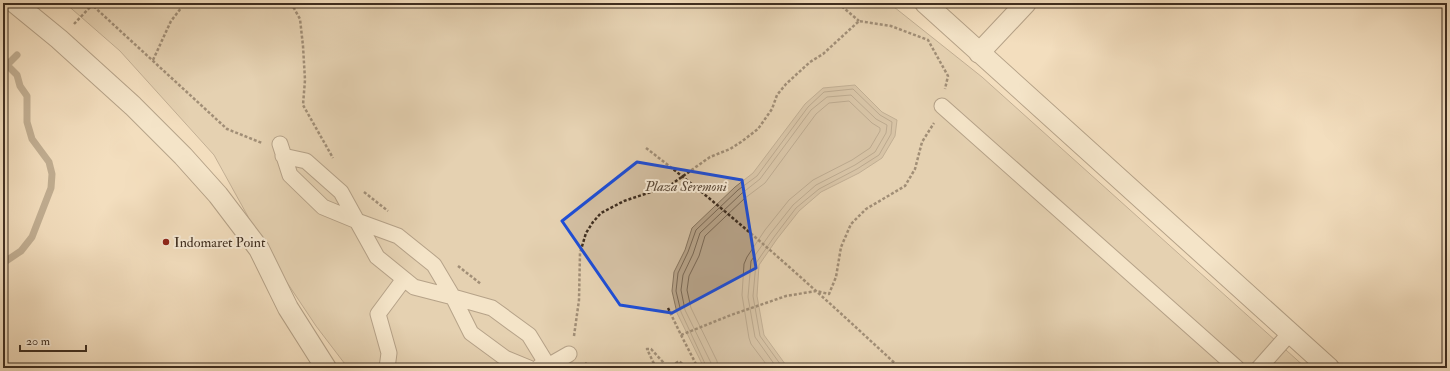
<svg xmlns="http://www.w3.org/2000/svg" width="1450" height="371" font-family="'IM FELL Double Pica',serif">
	<rect width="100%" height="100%" fill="#f3debe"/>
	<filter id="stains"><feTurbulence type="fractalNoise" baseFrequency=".005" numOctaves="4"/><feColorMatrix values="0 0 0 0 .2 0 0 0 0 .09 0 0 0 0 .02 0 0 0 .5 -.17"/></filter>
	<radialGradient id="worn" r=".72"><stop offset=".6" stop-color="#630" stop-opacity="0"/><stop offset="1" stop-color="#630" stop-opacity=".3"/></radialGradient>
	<path fill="#d4c0a3" stroke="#8a7762" d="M65 3H889L982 77 1306 368H348L316 326 272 260 214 155 120 51Z"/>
	<path fill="#b6a288" stroke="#86745e" d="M855 85 882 112 897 120 895 136 882 158 859 173 821 192 799 211 777 239 759 265 757 296 764 335 788 368H704L677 313 672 291 674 272 685 250 692 228 735 187 753 173 805 104 823 88Z"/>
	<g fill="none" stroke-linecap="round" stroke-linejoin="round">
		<path stroke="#7a6854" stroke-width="1" d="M707 368 681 312 676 291 678 273 688 252 696 230 738 190 757 176 808 107 824 92 853 89 880 115 892 122 891 134 879 155 857 169 819 189 796 208 774 237 756 263 753 296 760 336 783 368
			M712 368 711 363 685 310 681 290 683 275 693 254 700 233 741 194 760 179 811 110 827 97 851 95 876 119 887 125 886 133 875 152 855 165 816 185 793 205 770 234 751 261 748 297 755 337 777 368
			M718 368 717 361 691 308 687 290 689 276 699 256 705 236 745 198 765 183 816 114 829 103 849 101 872 123 880 128V131L870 148 852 160 813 180 789 200 765 230 747 257 744 264 742 295 749 338 751 344 769 368"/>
		<path stroke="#86745e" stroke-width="7" d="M3 61 17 75 20 86 27 96V122L32 139 49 162 52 174 51 188 32 237 21 251 3 263
			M7 65 17 55"/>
		<defs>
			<path id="pedestrian" d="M942 106 1237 368
				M280 144 290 175 323 207 357 221 377 257 414 287 453 297 471 333 505 358 529 368
				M283 156 306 161 341 192 357 221 398 236 434 265 453 297 492 308 529 335 548 366
				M539 367 548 366 569 354
				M387 368 389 353 378 314 404 279
				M1259 368 1290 333"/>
			<path id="minor" d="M15 3 59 39 133 106 183 156 218 195 259 249 288 308 326 368
				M925 3 1329 368
				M979 53 1026 3"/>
		</defs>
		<use href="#pedestrian" stroke="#6c5a48" stroke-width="17"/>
		<use href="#minor" stroke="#6c5a48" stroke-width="22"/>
		<path stroke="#3f2e20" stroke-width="2.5" stroke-dasharray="3 2" stroke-linecap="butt" d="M90 3 227 129 262 143
			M291 3 300 19 303 46 305 80 303 105 333 158
			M838 3 859 21
			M74 24 94 3
			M153 60 171 21 185 3
			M646 148C735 216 818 292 900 368
			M364 192 388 211
			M458 266 481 284
			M668 308 681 335 698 368
			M681 335 731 315 786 296 816 291 829 294 836 277 841 247 851 224 866 209 905 186 915 169 922 142 934 123
			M574 336 579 300 580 253 586 233 593 222 601 213 624 201 669 186 710 157 730 149 741 142 758 129 772 109 777 95 786 84 810 62 823 54 859 21 891 26 928 40 948 76 945 89
			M585 363 593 368
			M656 368 647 349H651L663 362 665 368
			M678 368 676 363 679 361 687 368"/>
		<use href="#pedestrian" stroke="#f7ead5" stroke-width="15"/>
		<use href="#minor" stroke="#f7ead5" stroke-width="20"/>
	</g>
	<path d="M0 0H1450V371H0ZM637 162 742 180 756 268 672 313 620 305 562 221Z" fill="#f3debe" fill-opacity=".55" fill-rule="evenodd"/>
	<path fill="none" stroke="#1d4ed8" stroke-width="3" stroke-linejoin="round" d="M637 162 742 180 756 268 672 313 620 305 562 221Z"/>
	<circle fill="#8f2418" stroke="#f7ead5" stroke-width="1.5" cx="166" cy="242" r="4"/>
	<g text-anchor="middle" stroke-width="4" stroke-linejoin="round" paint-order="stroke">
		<g font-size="14" font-style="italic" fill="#5d4b3a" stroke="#f7ead5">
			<text x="686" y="191">Plaza Seremoni</text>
		</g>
		<g font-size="14" fill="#3f2e20" stroke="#f7ead5" text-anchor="start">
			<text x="174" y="247">Indomaret Point</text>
		</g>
	</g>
	<rect width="1450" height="371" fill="none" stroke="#f3debe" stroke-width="16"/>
	<rect x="4" y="4" width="1442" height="363" fill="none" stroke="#3f2e20" stroke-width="2"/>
	<rect x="8" y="8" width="1434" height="355" fill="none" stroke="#3f2e20"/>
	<path d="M20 345v6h66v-6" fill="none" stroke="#3f2e20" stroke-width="2"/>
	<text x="26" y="345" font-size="12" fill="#3f2e20" stroke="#f7ead5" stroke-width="3" paint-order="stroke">20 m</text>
	<rect width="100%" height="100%" filter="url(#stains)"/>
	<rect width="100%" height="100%" fill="url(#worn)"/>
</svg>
